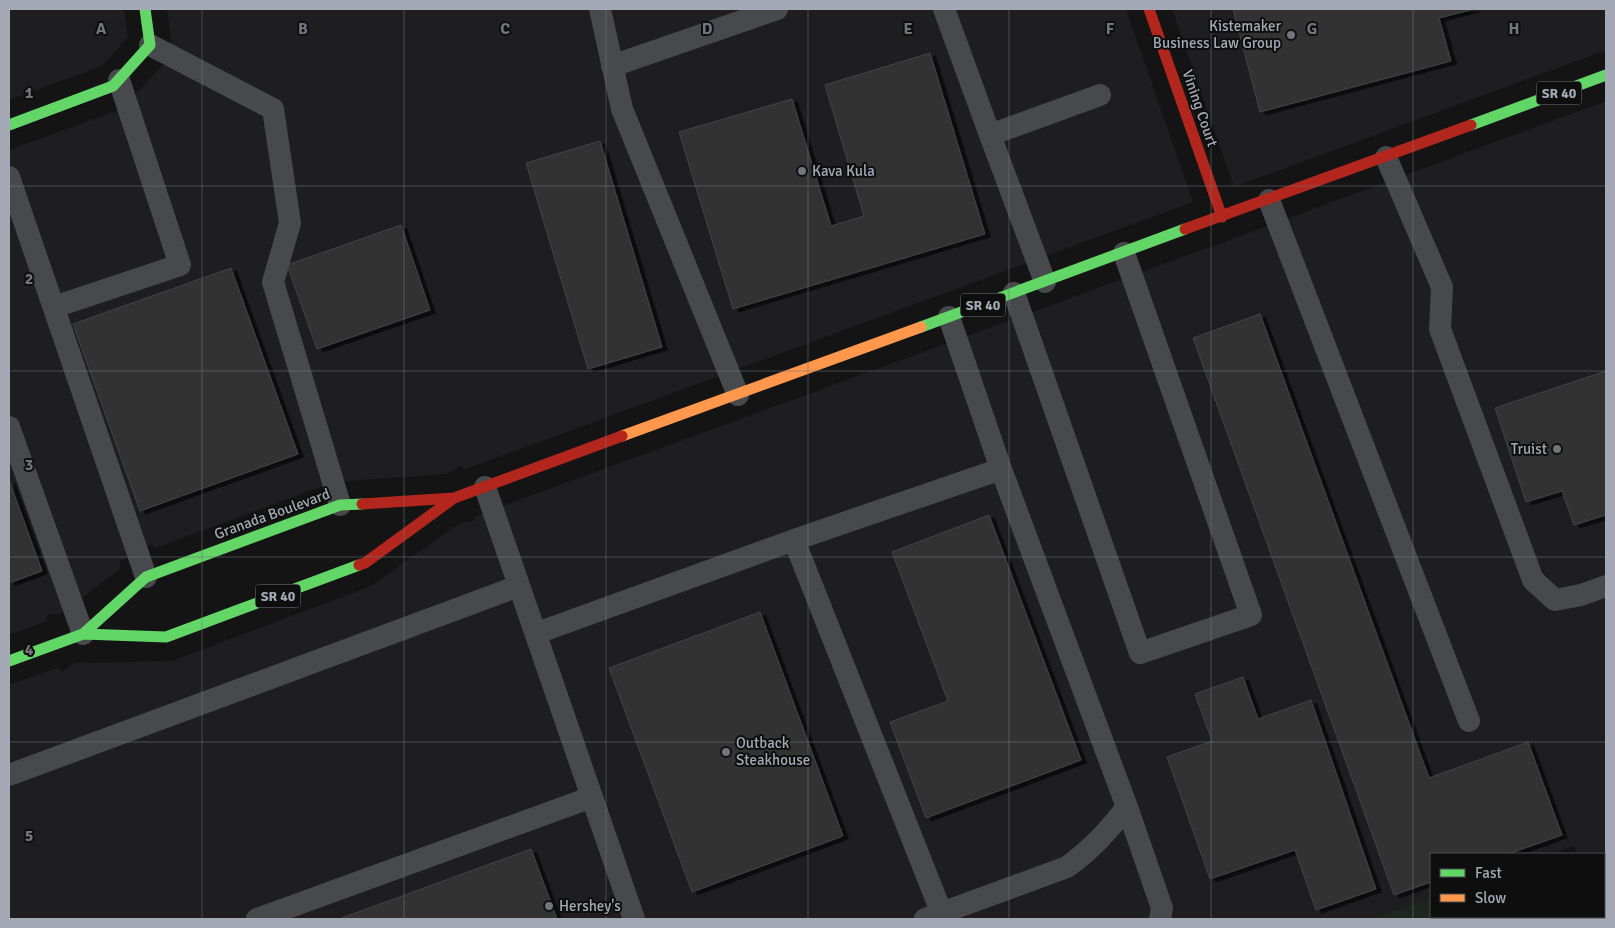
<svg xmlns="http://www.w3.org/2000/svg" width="1615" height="928" font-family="Signika,sans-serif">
	<defs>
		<filter id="shadow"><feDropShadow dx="5.5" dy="3" stdDeviation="0" flood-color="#0009"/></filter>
	</defs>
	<rect width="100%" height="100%" fill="#141414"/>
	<path fill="#1e1e20" d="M9 9H124L128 37 102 66 9 100Z
		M167 9H1126L1193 202 463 470 461 465 447 474 334 482 155 548 151 544 137 555 119 561 121 568 61 614H47V621L9 635V150L119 110 127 103 165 63 171 41Z
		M1172 9H1606V50L1234 187Z
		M1606 101V864L1604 865V854H1577L1574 846 1550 854H1431V897L1370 919H9V685L59 667 62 672 74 663 172 661 371 586 460 523 475 521V516L1210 247V248L1229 240Z"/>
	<path fill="#1e241e" d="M1606 864V919H1370L1431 897V917H1604V865Z"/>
	<path fill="#323233" stroke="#424448" filter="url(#shadow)" d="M1233 9H1474L1439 18 1451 61 1260 112Z
		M930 53 985 234 733 309 679 132 792 99 831 226 864 216 825 85Z
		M600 141 662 347 588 369 526 163Z
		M401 225 430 310 317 349 287 265Z
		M231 268 298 454 140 511 73 324Z
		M1260 314 1429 778 1528 742 1562 835 1508 854H1431V882L1394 895 1193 338Z
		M1606 371V515L1574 525 1562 491 1526 502 1495 408Z
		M9 480 42 571 9 583Z
		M989 515 1081 760 926 818 890 722 948 701 892 552Z
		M760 612 843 836 692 892 609 668Z
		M1243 677 1258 719 1311 700 1376 889 1316 910 1295 850 1210 879 1167 757 1212 741 1195 694Z
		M531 849 557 919H339Z"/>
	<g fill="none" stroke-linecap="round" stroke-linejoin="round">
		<path stroke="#48494d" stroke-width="22" d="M600 9 622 109 738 395
			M944 9 990 135
			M150 45 273 109 290 223 273 282 340 505
			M612 66 777 9
			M1386 157 1442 287 1440 329 1533 580 1555 600 1581 595 1606 586
			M9 177 146 577
			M1269 200 1469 721
			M1045 282 990 135 1100 95
			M1014 293 1140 653 1251 615 1124 253
			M54 307 180 265 119 80
			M949 317 1001 469 1127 807 1162 908 1160 919
			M9 427 83 634
			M485 487 634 919
			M794 540 944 919
			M537 633 794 540 1001 469
			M9 775 519 586
			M257 919 592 797
			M925 919 1067 867C1093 848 1107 832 1127 807"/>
		<path stroke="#63d668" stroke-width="11" d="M9 125 113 86 150 45 145 9
			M1471 125 1606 75
			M921 327 1185 229
			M83 634 146 577 340 505 362 504
			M9 661 83 634 166 637 359 565"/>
		<path stroke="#ff974d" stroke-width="11" d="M622 436 921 327"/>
		<path stroke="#b3261e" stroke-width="11" d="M1149 9 1222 217
			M1185 229 1471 125
			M362 504 454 498 622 436
			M359 565 365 563 454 498"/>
	</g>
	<path fill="none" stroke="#72757d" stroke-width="1" stroke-opacity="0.55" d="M202 9V919M404 9V919M606 9V919M808 9V919M1009 9V919M1211 9V919M1413 9V919M9 186H1606M9 371H1606M9 557H1606M9 742H1606"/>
	<g fill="#72757d" stroke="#0e0e0f" stroke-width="2">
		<circle cx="1291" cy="35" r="5"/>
		<circle cx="802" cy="171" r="5"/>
		<circle cx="1557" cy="449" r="5"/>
		<circle cx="726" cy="752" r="5"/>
		<circle cx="549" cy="906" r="5"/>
	</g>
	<g text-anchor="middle" stroke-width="4" stroke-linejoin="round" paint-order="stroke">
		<g fill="#0e0e0f" stroke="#777a83" stroke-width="1">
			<rect x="1536.5" y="81.5" width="45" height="23" rx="4"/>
			<rect x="960.5" y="293.5" width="45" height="23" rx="4"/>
			<rect x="255.5" y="584.5" width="45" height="23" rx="4"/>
		</g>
		<g font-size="14" font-weight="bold" fill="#a4a9b5">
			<text x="1559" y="98">SR 40</text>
			<text x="983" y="310">SR 40</text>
			<text x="278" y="601">SR 40</text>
		</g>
		<g font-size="15" fill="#a4a9b5" stroke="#0e0e0f" text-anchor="start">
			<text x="1281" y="31" text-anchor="end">Kistemaker<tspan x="1281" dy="17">Business Law Group</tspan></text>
			<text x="812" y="176">Kava Kula</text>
			<text x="1547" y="454" text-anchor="end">Truist</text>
			<text x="736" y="748">Outback<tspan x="736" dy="17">Steakhouse</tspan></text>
			<text x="559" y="911">Hershey's</text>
		</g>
		<g font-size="15" fill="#a4a9b5" stroke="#0e0e0f">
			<text transform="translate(1200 108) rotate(71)" y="5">Vining Court</text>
			<text transform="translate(272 514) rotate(-20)" y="5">Granada Boulevard</text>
		</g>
	</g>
	<g font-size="16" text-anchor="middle" font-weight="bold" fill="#72757d" stroke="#0e0e0f" stroke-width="4" stroke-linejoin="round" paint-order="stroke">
		<text x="101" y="34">A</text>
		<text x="303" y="34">B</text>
		<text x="505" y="34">C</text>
		<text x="707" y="34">D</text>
		<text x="908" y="34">E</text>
		<text x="1110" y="34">F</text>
		<text x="1312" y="34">G</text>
		<text x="1514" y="34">H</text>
		<text x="29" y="98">1</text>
		<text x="29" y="284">2</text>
		<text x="29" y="470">3</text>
		<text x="29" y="655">4</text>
		<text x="29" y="841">5</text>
	</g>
	<rect width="1615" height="928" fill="none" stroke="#a4a9b5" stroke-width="20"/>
	<rect x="1430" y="853" width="175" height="65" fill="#0e0e0f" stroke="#4a4c51"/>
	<rect x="1440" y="869" width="25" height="8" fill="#63d668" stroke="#4a4c51"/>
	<text x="1475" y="878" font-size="15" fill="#a4a9b5">Fast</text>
	<rect x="1440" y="894" width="25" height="8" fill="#ff974d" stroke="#4a4c51"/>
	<text x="1475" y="903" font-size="15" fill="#a4a9b5">Slow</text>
</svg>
